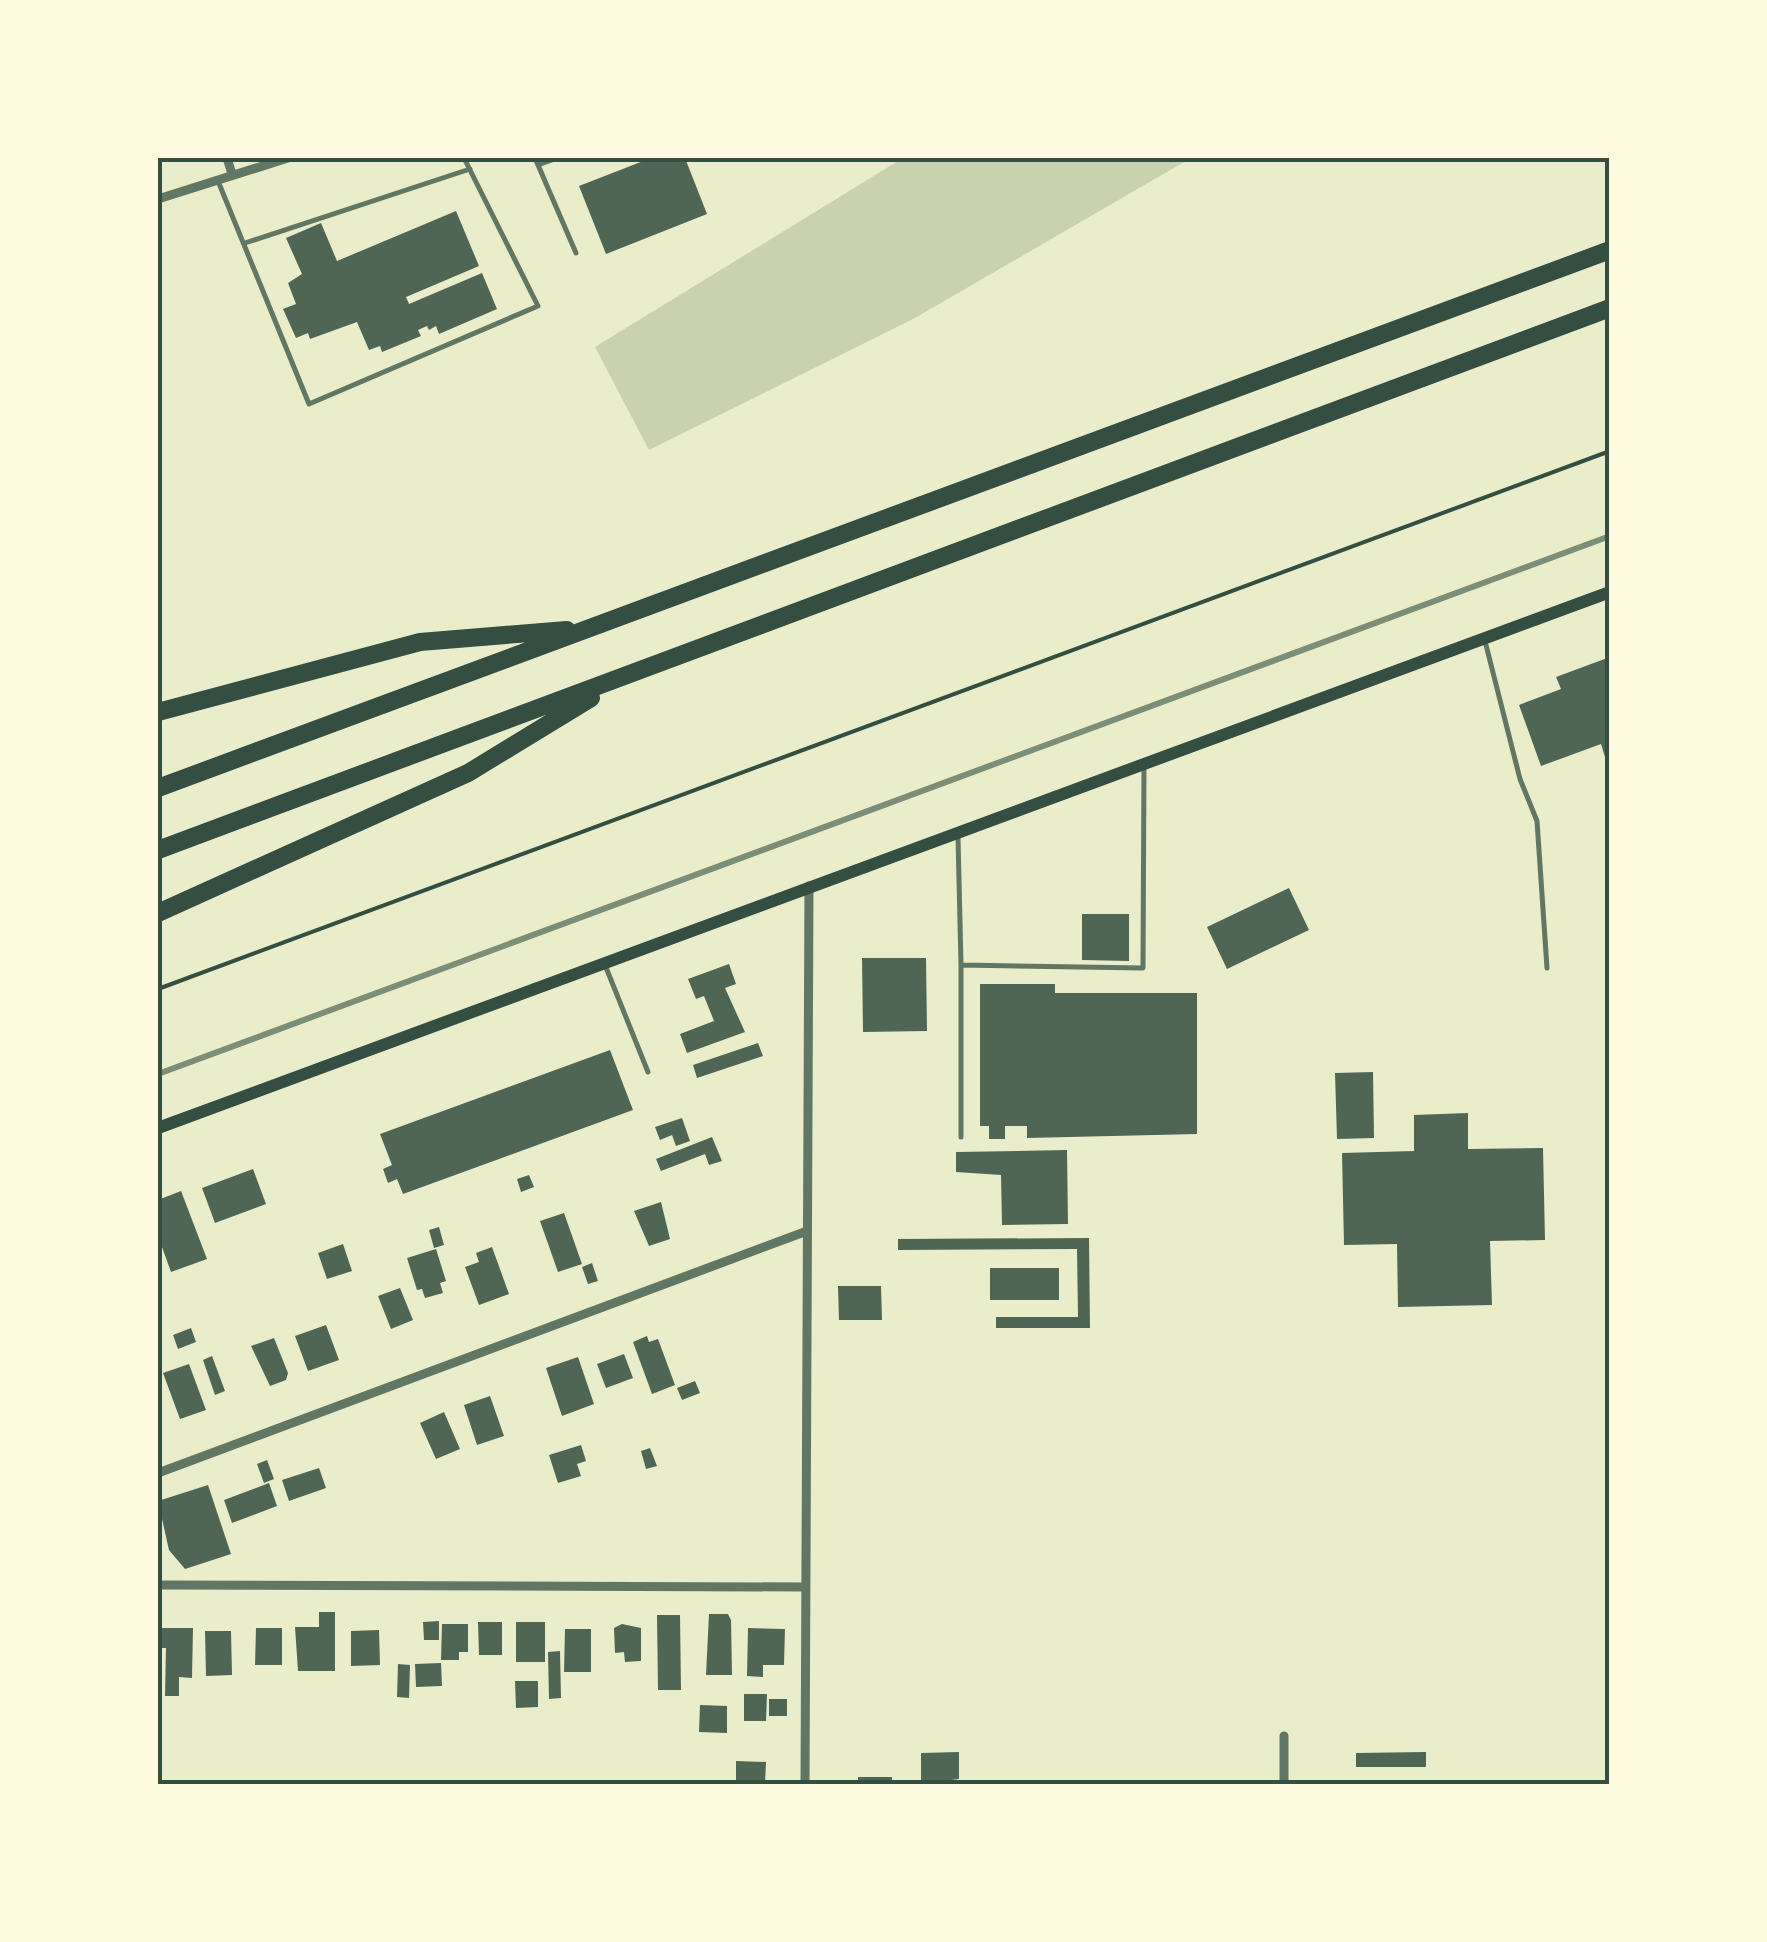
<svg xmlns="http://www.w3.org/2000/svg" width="1767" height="1942" font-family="Inter,sans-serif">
	<rect width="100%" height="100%" fill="#e9edc9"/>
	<path fill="#cad2ad" d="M903 158H1191L915 318 649 450 595 347Z"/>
	<path fill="#4f6655" d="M651 158H685L707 214 606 254 579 186Z
		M456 211 479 266 406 297 409 304 482 273 497 309 439 334 436 326 429 330 427 326 418 330 421 336 382 352 380 346 369 350 357 322 310 339 308 333 296 338 283 309 296 304 288 283 302 274 286 238 321 223 337 261Z
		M1610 657V756L1605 757 1601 744 1541 766 1519 705 1561 689 1556 677Z
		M1289 888 1309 930 1227 969 1207 927Z
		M1082 914H1129V961L1082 960Z
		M862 958H926L927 1031 863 1032Z
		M729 964 736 984 725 988 745 1032 687 1053 680 1034 714 1021 704 996 696 999 688 979Z
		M980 984H1055V993H1197V1134L1027 1138V1126H1005V1139H989V1126H980Z
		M758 1043 763 1056 697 1078 693 1065Z
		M610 1050 633 1110 403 1194 397 1179 388 1183 383 1169 392 1165 380 1134Z
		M1373 1072 1374 1138 1337 1139 1335 1073Z
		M1468 1113V1149L1543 1148 1545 1240 1490 1241 1492 1305 1398 1307 1397 1244 1344 1245 1342 1153 1414 1151V1115Z
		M682 1118 690 1141 676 1146 672 1135 660 1140 655 1127Z
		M712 1137 722 1161 709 1165 705 1154 661 1171 656 1159Z
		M1067 1150 1068 1224 1002 1225 1001 1175 956 1172V1152Z
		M253 1169 266 1204 215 1223 202 1188Z
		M529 1175 534 1187 521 1192 517 1179Z
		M181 1191 207 1259 171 1272 158 1236V1200Z
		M661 1202 670 1239 649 1246 634 1211Z
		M564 1213 582 1264 558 1272 540 1221Z
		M439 1227 444 1245 434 1248 429 1230Z
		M1089 1238 1090 1328H996V1317H1078L1077 1249 898 1250V1239Z
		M343 1244 352 1271 327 1279 318 1253Z
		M492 1247 509 1294 479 1305 465 1267 479 1262 476 1253Z
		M436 1249 446 1281 440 1283 443 1293 425 1298 422 1289 417 1290 407 1258Z
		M592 1263 598 1281 588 1284 582 1267Z
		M990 1268H1059V1300H990Z
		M838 1286H881L882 1320H839Z
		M400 1288 413 1320 391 1329 378 1296Z
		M326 1325 339 1360 308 1371 295 1336Z
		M191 1328 196 1342 178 1349 173 1335Z
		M647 1336 649 1342 658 1339 675 1385 652 1394 633 1342Z
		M274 1338 288 1373 286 1380 270 1386 251 1346Z
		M624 1354 633 1378 606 1388 597 1364Z
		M212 1356 225 1391 215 1395 203 1360Z
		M578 1357 594 1404 562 1416 546 1368Z
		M189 1364 206 1410 180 1419 163 1373Z
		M695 1381 700 1393 682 1400 677 1388Z
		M490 1396 504 1436 477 1445 464 1405Z
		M444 1412 460 1449 436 1459 420 1423Z
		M581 1445 586 1461 577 1464 581 1476 558 1483 549 1455Z
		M650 1448 657 1466 646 1469 641 1451Z
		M267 1460 274 1479 264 1483 257 1464Z
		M319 1468 326 1488 289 1501 282 1480Z
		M269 1483 277 1506 232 1523 224 1500Z
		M208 1485 231 1554 185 1569 169 1550 158 1501Z
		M319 1612H335V1671H298L295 1627H319Z
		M709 1614H728L731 1620 732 1675H706Z
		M657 1615H680L681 1690H658Z
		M439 1621V1640H424L423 1622Z
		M478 1622H502V1655H479Z
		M516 1622H545V1662H516Z
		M442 1624H468V1652H459V1660H441Z
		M622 1624 641 1628V1661L625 1662 624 1652 615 1653 614 1628Z
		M158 1628H193L192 1678 179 1677V1696H165L166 1648H158Z
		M256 1628H282V1665H255Z
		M748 1628 785 1629 784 1665H763V1677L747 1676Z
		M565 1629H591V1672H564Z
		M379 1630 380 1665 351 1666V1631Z
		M205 1631H231L232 1675 206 1676Z
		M560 1651 561 1698 549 1699 548 1652Z
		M441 1663 442 1686 416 1687 415 1664Z
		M398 1664 410 1665 409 1698 397 1697Z
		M515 1681H538V1707L516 1708Z
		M744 1694H767L766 1721H744Z
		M769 1699H787V1716H769Z
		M700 1705 727 1706V1733L699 1732Z
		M959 1752V1779L921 1784V1753Z
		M1426 1752V1767H1356V1753Z
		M736 1761 766 1762 765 1784H736Z
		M858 1777H892V1784H858Z"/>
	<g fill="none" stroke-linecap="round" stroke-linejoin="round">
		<path stroke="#344e41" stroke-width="4" d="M158 989 1610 451"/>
		<path stroke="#617663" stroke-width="5" d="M535 158 576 253
			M538 165 557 158
			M218 181 309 404 538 306 464 158
			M245 243 470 169
			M1485 641 1520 779 1537 821 1547 968
			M958 837 961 965 1143 968 1144 764
			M605 965 648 1072
			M961 965V1137"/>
		<path stroke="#617663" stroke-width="9" d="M227 158 232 174
			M158 199 288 158
			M158 1473 807 1231
			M158 1585 804 1587
			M805 1784 809 886
			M1284 1784V1736"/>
		<path stroke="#344e41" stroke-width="12" d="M158 1128 1610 592"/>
		<path stroke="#344e41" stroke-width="18" d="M158 712 420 642 567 630
			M158 788 1610 250
			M158 850 1610 308
			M158 913 468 773 591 698"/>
		<path stroke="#7c8e77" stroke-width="6" d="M158 1074 1610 536"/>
	</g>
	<rect width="1767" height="1942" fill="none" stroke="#fefae0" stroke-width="320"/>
	<rect x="160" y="160" width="1447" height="1622" fill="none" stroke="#344e41" stroke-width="4"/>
</svg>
